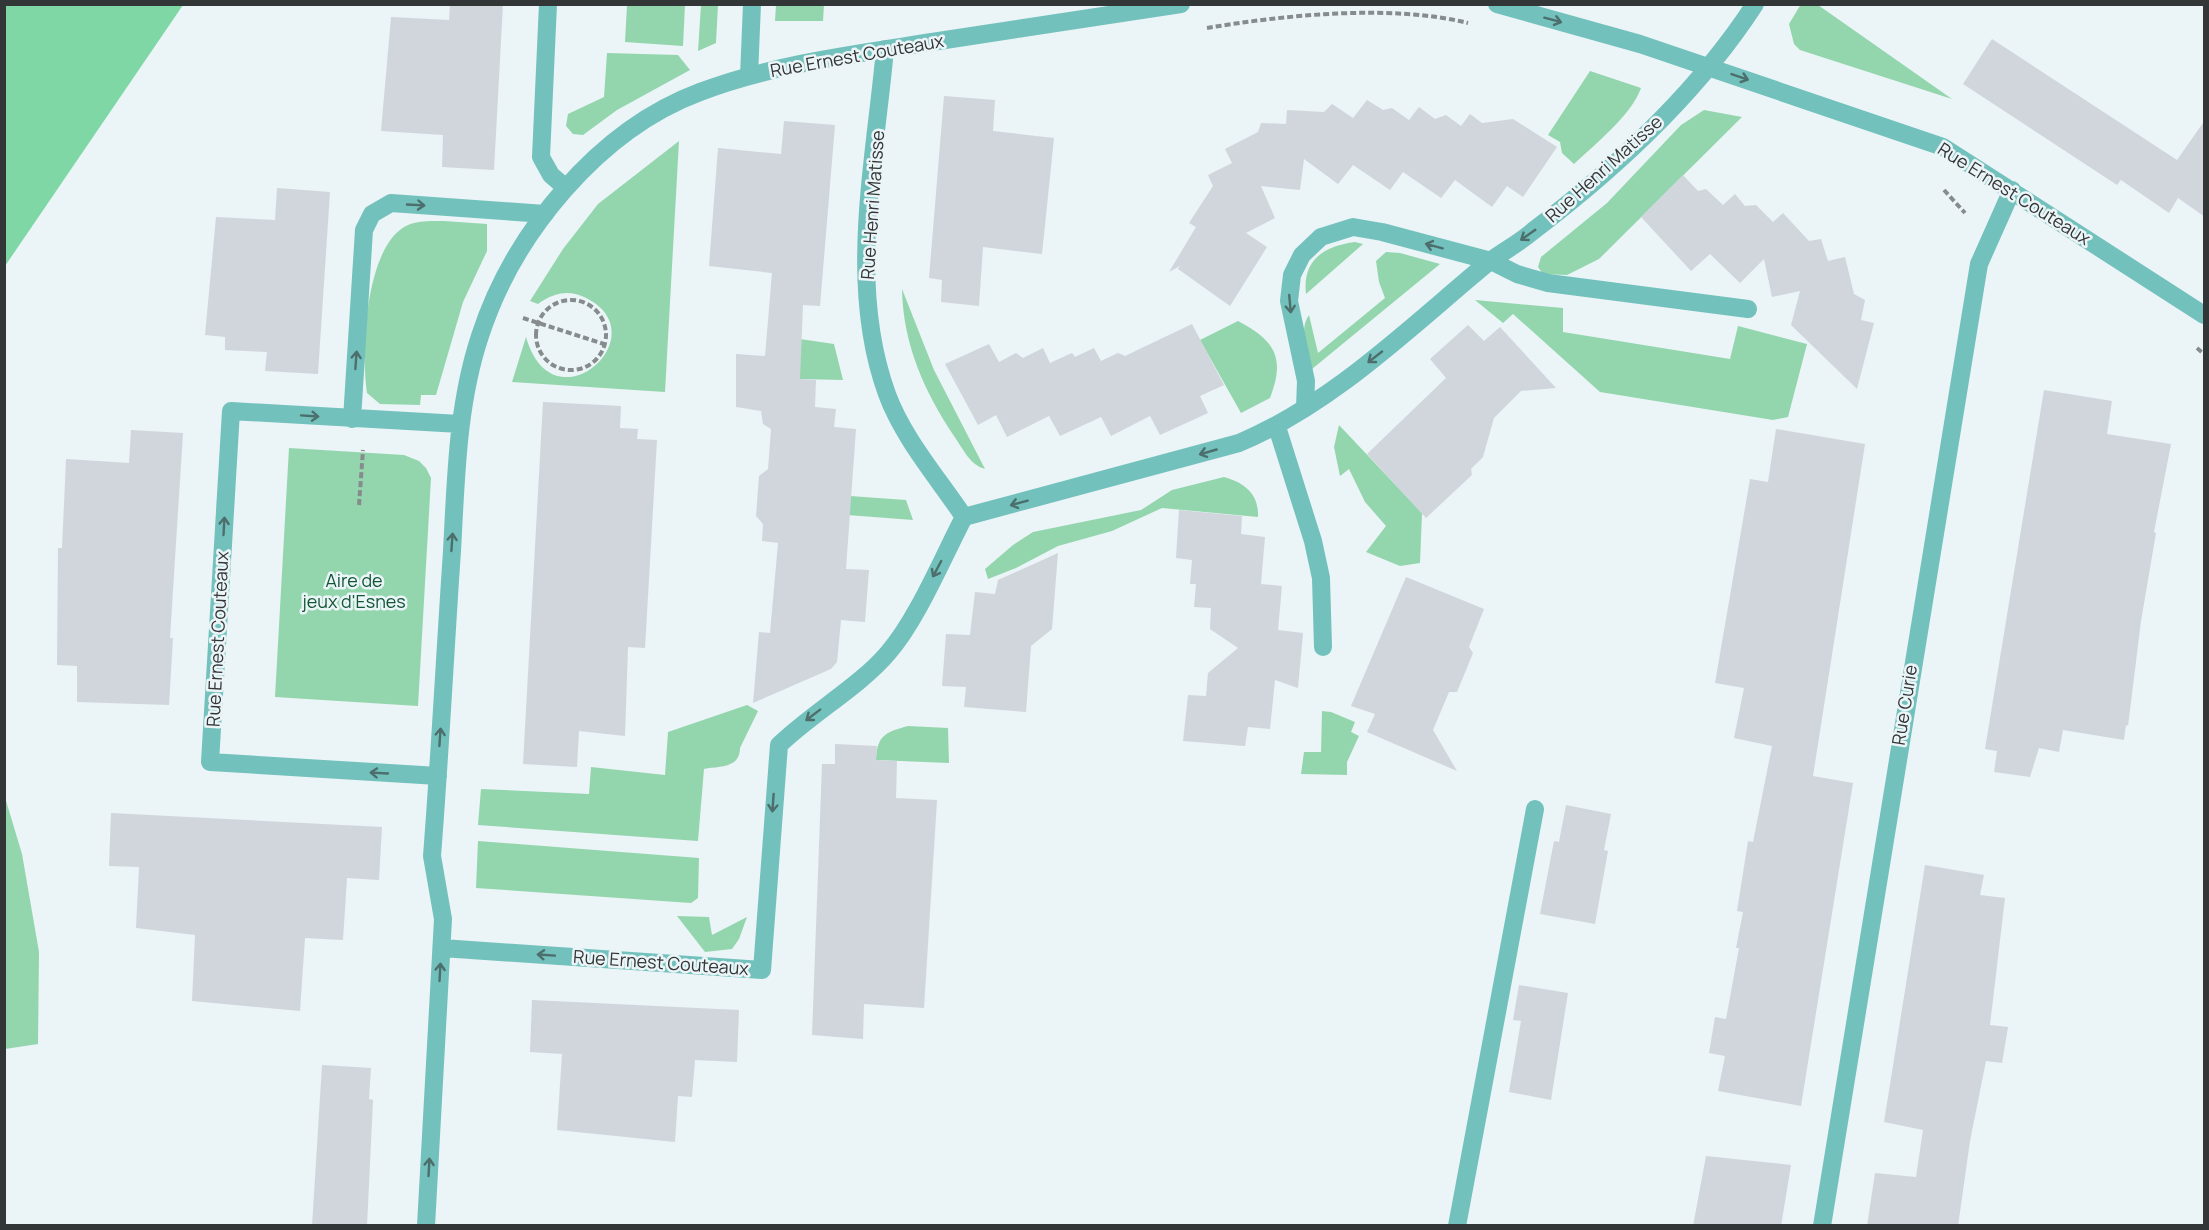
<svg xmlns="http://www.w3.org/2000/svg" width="2209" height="1230" font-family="Manrope,sans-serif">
	<rect width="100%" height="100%" fill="#ebf4f7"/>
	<path fill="#93d6ad" d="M1801 4 1818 5 1952 99 1800 50 1794 44 1789 24Z
		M627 5H685L683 46 625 42Z
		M701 5H718L716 43 698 51Z
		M776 5H824L823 21H775Z
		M607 53 678 55 690 70 617 110 583 135 573 134 566 126 568 114 604 97Z
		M1590 71 1641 88C1631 116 1595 144 1574 164L1562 153 1560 142 1548 135Z
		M1704 110 1742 117 1599 259 1567 275 1543 274 1538 267 1541 257 1607 203 1681 125Z
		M679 141 665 392 512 382 526 337C553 432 662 333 584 297 567 289 552 294 538 304L530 301 563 249 598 204Z
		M444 221 487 224V251L463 302 436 395H421L420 405 380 404 367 393C361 352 365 251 404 227 416 220 431 221 444 221Z
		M1355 242 1363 244 1306 294C1302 260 1324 246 1355 242Z
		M1386 252 1400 253 1440 264 1312 369C1308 353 1298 330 1309 315L1318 353 1385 298 1379 282 1376 261Z
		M902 289 934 370 985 469C970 465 963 449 954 436 924 391 903 344 902 289Z
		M1475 300 1563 308V332L1730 359 1738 326 1807 344 1788 417 1773 420 1600 392 1513 314 1503 323Z
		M1238 321C1274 340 1286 357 1270 398L1241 413 1200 340Z
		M800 339 834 344 843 380 800 379Z
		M1339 425 1422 513 1420 563 1400 566 1366 552 1386 526 1365 502 1349 469 1340 476 1334 447Z
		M289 448 404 455 419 461 426 468 431 478 418 706 275 697Z
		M1224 477C1245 483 1259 494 1258 517L1162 508 1112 531 1058 546 1016 568 988 579 985 569 1013 545 1033 532 1141 510 1172 490Z
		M836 495 906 500 913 520 834 514Z
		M747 705 758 711 740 748C740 769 718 766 704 769L698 841 478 825 481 789 589 794 591 767 665 775 668 732Z
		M1322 711 1331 712 1355 722 1351 732 1359 736 1347 762V775L1301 774 1304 752H1321Z
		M908 726 948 728 949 763 876 760C877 735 886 732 908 726Z
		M4 794 22 854 39 952 38 1044 5 1049Z
		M478 841 699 858 698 898 691 903 476 888Z
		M677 916 709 917 712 935 747 917 739 939 732 949 705 952Z"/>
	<path fill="#7ed7a4" d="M5 4 183 5 5 266 4 5Z"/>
	<path fill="#d1d6dd" d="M450 4H503L494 170 442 167 443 135 381 131 391 17 449 20Z
		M1992 39 2177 160 2205 120V217L2178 198 2169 213 2121 180 2117 185 1963 84Z
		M944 96 995 100 993 131 1054 138 1042 254 983 247 979 306 941 302 942 280 929 278Z
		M1367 100 1383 110 1392 108 1409 120 1419 107 1435 119 1446 115 1461 126 1470 114 1482 123 1513 119 1557 147 1523 197 1507 186 1492 207 1455 180 1441 198 1403 172 1390 190 1353 165 1338 184 1304 159 1300 190 1261 186 1275 218 1246 233 1267 247 1230 306 1178 269 1180 266 1169 272 1196 227 1189 223 1213 186 1208 175 1232 163 1225 149 1258 132 1261 123 1286 124 1287 110 1324 112 1332 104 1353 118Z
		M784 121 835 125 820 306 803 305 800 379 816 380 815 407 836 409 834 427 856 429 846 569 869 570 865 622 841 620 837 662 831 669 753 703 759 632 770 633 778 543 762 541 763 524 756 516 759 476 768 469 771 429 763 424 761 411 736 407V354L765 356 772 273 709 266 718 148 781 154Z
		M1683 175 1698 191 1706 189 1723 205 1735 194 1745 206 1756 205 1773 222 1783 213 1809 241 1821 239 1828 261 1845 257 1854 294 1865 300 1861 320 1874 323 1857 389 1791 325 1800 291 1772 297 1764 259 1740 283 1710 254 1691 271 1641 217Z
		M277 188 330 192 318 374 265 371 267 352 225 350V337L205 335 216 217 275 220Z
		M1192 324 1224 385 1200 396 1208 413 1160 435 1150 416 1111 436 1101 417 1060 436 1049 416 1007 437 996 415 978 425 945 364 989 344 999 362 1016 353 1023 358 1043 348 1050 363 1072 353 1075 357 1094 348 1101 361 1118 353 1125 356Z
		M1468 325 1484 341 1500 327 1556 388 1521 391 1494 418 1483 457 1471 469 1472 475 1426 518 1367 454 1446 378 1430 359Z
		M2044 390 2112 401 2107 434 2171 444 2154 532 2156 533 2141 621 2128 726 2126 725 2124 740 2063 730 2059 752 2039 748 2030 777 1994 772 1997 751 1985 749Z
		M543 402 621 406 620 428 638 429 637 439 657 440 645 648 628 647 625 736 579 731 577 767 523 764Z
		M1776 429 1865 444 1813 776 1853 783 1801 1106 1718 1091 1725 1056 1709 1053 1715 1017 1726 1019 1739 948H1736L1743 912 1737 911 1748 841 1753 842 1772 746 1734 738 1744 688 1715 683 1750 479 1768 482Z
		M131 430 183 433 170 638H173L169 705 77 702V666L57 665 58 548H62L66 459 129 463Z
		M1179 510 1242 516 1241 534 1265 537 1261 584 1282 586 1278 630 1303 633 1298 688 1275 680 1270 729 1248 727 1245 746 1183 741 1188 695 1206 696 1208 673 1238 648 1210 629 1211 608 1194 607 1196 584H1190L1192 560 1176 558Z
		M1058 553 1052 629 1031 646 1026 712 964 707 966 687 942 686 946 634 970 635 975 592 995 594 998 580Z
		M1406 577 1484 609 1469 647 1473 653 1457 692H1449L1433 730 1457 771 1367 732 1375 714 1351 706Z
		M835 744 877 746 876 760 897 761 896 798 937 800 924 1008 864 1004 863 1039 812 1035 822 764H835Z
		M1566 805 1611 814 1604 850 1608 851 1595 924 1540 914 1554 841 1559 842Z
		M111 813 382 827 379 880 347 878 343 940 305 938 300 1011 192 1001 195 935 136 928 139 867 109 866Z
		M1925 865 1984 875 1980 895 2005 898 1990 1025 2008 1027 2002 1063 1986 1061 1970 1141 1958 1226H1867L1875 1173 1916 1177 1923 1130 1884 1122Z
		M1519 985 1568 993 1551 1100 1509 1092 1521 1021 1513 1020Z
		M532 1000 739 1010 737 1062 695 1060 692 1097 678 1096 675 1142 557 1130 562 1054 530 1052Z
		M322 1065 371 1068 369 1099 373 1100 367 1226H312Z
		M1706 1156 1791 1165 1781 1226H1693Z"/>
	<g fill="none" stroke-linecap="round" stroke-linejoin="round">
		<path stroke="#868c8e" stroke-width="4" stroke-dasharray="6 3" stroke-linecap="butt" d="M1207 28C1285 15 1391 4 1468 23
			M1944 190 1965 213
			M536 335a35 35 0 1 1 70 0a35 35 0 1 1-70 0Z
			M523 318 604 344
			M2197 348 2204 354
			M359 505 363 450"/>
		<path stroke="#72c1bc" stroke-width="18" d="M548 4 541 157 551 175 565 187
			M1497 4 1640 44 1943 147 2204 315
			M885 49C875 161 847 285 887 394 903 438 938 478 964 517
			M749 76 752 4
			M1305 408 1306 381 1289 301 1292 275 1302 255 1321 237 1353 227 1382 232 1491 261 1517 274 1548 283 1748 309
			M352 419 364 230 372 214 391 203 545 214
			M1277 427 1313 541 1321 578 1323 647
			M438 776 210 762 231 411 460 424
			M442 948 762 970 779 745C812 713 860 686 888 653 917 620 943 557 964 517L1239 443C1332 404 1408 329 1485 265 1500 253 1518 244 1533 231 1616 168 1698 92 1755 4
			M426 1226 443 919 432 856C440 754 445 653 452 551 456 479 457 405 480 336 513 234 598 130 700 92 774 64 855 54 932 42 1015 30 1098 17 1181 4
			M1457 1226 1535 809
			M1822 1226 1979 264 2012 190"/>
	</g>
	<defs><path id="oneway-shaft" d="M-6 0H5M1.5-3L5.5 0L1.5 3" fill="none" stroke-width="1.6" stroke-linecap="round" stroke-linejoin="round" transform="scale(1.5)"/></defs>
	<g stroke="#4c6e6c">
		<use href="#oneway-shaft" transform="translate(1553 20) rotate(15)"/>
		<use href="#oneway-shaft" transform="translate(1740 77) rotate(19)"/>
		<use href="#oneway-shaft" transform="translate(416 205) rotate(3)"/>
		<use href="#oneway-shaft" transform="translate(1528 235) rotate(145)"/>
		<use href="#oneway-shaft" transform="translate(1434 246) rotate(-165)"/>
		<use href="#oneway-shaft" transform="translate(1290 304) rotate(85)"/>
		<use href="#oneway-shaft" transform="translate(1375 357) rotate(142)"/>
		<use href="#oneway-shaft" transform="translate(356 360) rotate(-86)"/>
		<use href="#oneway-shaft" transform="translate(310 416) rotate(4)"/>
		<use href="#oneway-shaft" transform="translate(1208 452) rotate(164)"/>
		<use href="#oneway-shaft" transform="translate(1019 503) rotate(165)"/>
		<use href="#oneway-shaft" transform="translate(224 526) rotate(-87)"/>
		<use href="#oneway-shaft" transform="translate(452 542) rotate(-86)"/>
		<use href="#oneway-shaft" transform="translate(937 569) rotate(118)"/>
		<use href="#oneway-shaft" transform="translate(813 715) rotate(143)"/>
		<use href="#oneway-shaft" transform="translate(440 737) rotate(-86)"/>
		<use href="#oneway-shaft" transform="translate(379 773) rotate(-177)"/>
		<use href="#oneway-shaft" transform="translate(773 803) rotate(94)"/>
		<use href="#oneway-shaft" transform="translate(546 955) rotate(-176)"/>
		<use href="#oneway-shaft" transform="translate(440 972) rotate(-87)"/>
		<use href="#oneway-shaft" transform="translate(429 1167) rotate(-87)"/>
	</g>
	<g text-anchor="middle" stroke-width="5" stroke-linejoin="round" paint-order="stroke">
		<g font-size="18" fill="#323637" stroke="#ebf4f7">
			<text transform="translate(857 56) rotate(-10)" y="6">Rue Ernest Couteaux</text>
			<text transform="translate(1604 169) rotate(-42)" y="6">Rue Henri Matisse</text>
			<text transform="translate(2014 194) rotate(32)" y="6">Rue Ernest Couteaux</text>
			<text transform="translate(873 205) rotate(-86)" y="6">Rue Henri Matisse</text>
			<text transform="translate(218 639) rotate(-87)" y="6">Rue Ernest Couteaux</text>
			<text transform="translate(1905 705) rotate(-81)" y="6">Rue Curie</text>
			<text transform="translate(661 963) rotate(4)" y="6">Rue Ernest Couteaux</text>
		</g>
		<g font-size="18" fill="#125635" stroke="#ebf4f7">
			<text x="354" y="587">Aire de<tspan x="354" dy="21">jeux d'Esnes</tspan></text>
		</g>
	</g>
	<rect width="2209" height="1230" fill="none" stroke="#323637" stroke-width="12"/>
</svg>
